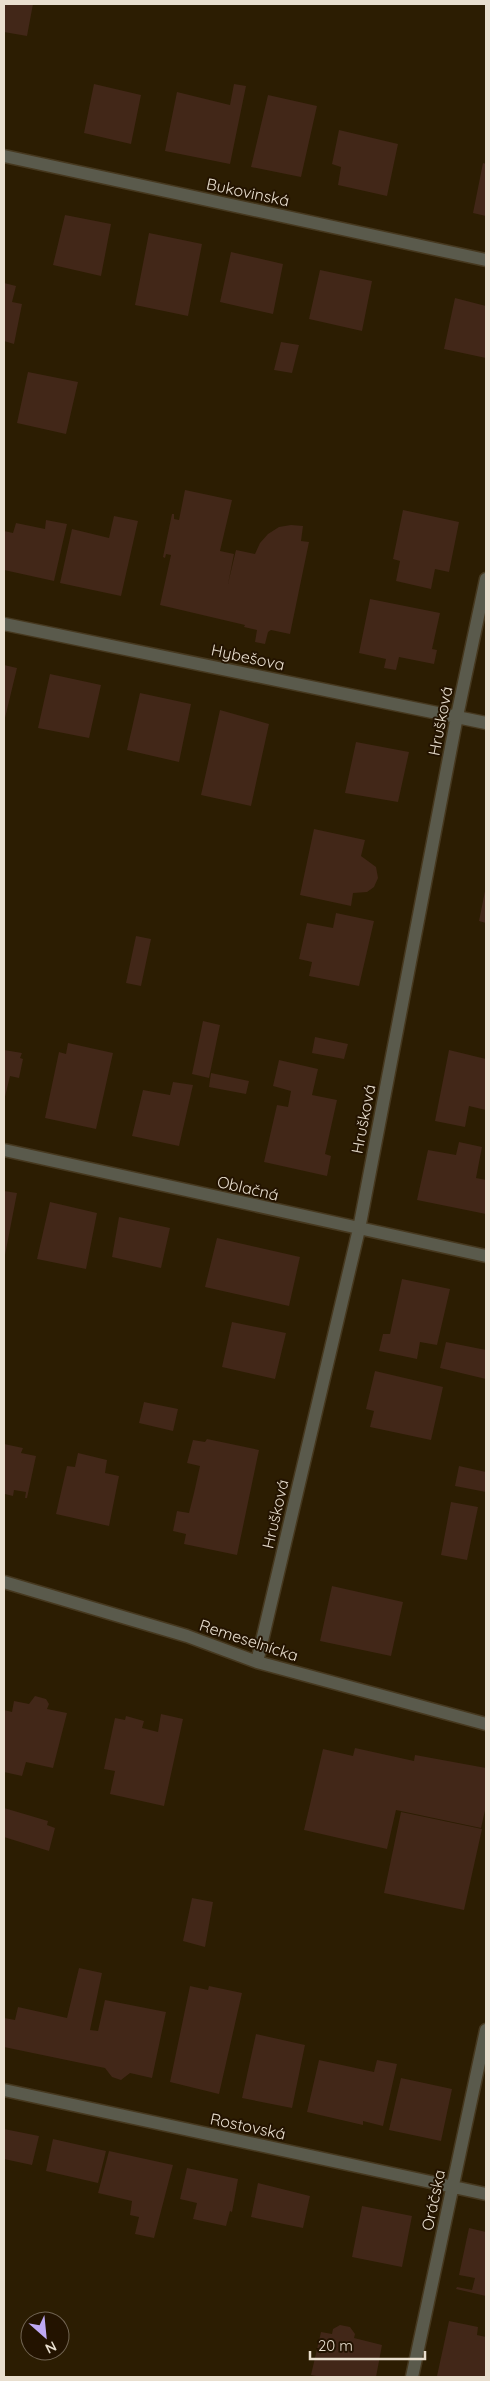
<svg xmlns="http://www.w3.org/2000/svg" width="490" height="2381" font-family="Quicksand,sans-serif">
	<rect width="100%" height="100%" fill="#2c1d02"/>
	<path fill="#422718" d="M4 4H33L27 36 4 32Z
		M94 84 141 95 131 144 84 133Z
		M234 84 246 86 230 164 165 151 177 92 230 105Z
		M268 95 317 106 301 177 251 167Z
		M339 130 398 144 387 196 338 185 341 167 332 164Z
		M483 163 486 164V216L473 213Z
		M65 215 111 224 101 276 53 265Z
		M149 233 202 244 188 316 135 305Z
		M231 252 283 264 273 314 220 302Z
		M320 270 372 281 362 331 309 319Z
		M4 283 16 286 12 302 22 304 14 344 4 341Z
		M455 298 486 306V358L444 349Z
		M281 342 299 345 292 373 274 370Z
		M28 372 78 382 66 434 17 423Z
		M185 490 232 500 220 551 234 554 228 584 236 550 255 554 260 543 268 534 279 527 291 525 303 526 301 541 309 542 290 634 271 630 268 632 265 644 255 642 257 630 244 627 245 625 160 605 171 555 166 554 165 558 163 557 172 514H174V519L179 520Z
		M403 510 459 522 449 572 435 569 431 589 396 581 400 561 393 559Z
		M114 516 138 521 121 596 60 583 72 529 109 538Z
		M46 520 67 524 54 581 4 570V531L13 533 16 523 45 529Z
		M370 599 440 613 432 649 437 650 434 664 399 657 396 670 384 668 386 659 359 653Z
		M4 665 17 668 5 718H4Z
		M50 674 101 685 89 738 38 728Z
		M140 693 191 704 179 762 127 750Z
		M220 710 269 724 251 806 201 795Z
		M356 742 409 752 398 802 345 793Z
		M314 829 365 840 361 856 376 867 378 878 374 887 367 892 353 893 351 906 300 895Z
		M485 891H486V923L479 921Z
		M336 913 374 921 359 986 309 976 312 962 299 959 307 923 333 928Z
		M136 936 151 939 141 986 126 983Z
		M203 1021 220 1025 209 1078 192 1074Z
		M315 1037 348 1044 344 1059 312 1053Z
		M68 1043 113 1053 96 1129 45 1118 59 1052 66 1054Z
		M4 1050 22 1053 20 1058 23 1059 19 1078 10 1076 4 1101Z
		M449 1050 486 1059V1110L469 1106 465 1127 435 1121Z
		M279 1060 318 1069 312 1095 337 1100 325 1154 331 1156 327 1176 264 1162 277 1105 288 1107 291 1091 273 1086Z
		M211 1073 249 1081 246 1094 209 1087Z
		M173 1082 193 1085 179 1146 132 1136 143 1090 170 1095Z
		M459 1142 482 1147 476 1178 486 1180V1214L417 1200 428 1150 456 1155Z
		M4 1191 17 1193 5 1255H4Z
		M50 1202 97 1213 86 1269 37 1259Z
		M119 1217 170 1228 161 1268 112 1257Z
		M217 1238 300 1257 289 1306 205 1287Z
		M402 1279 450 1289 437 1345 420 1342 417 1359 379 1351 383 1334H390Z
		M232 1322 286 1333 275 1379 222 1367Z
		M446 1342 486 1350V1379L440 1368Z
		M375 1371 443 1387 431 1440 370 1427 374 1411 366 1409Z
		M144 1402 178 1409 173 1431 139 1423Z
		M207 1439 259 1450 237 1555 184 1544 186 1534 173 1531 177 1511 189 1513 194 1493 200 1466 187 1463 193 1440 205 1442Z
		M4 1444 23 1448 21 1453 36 1456 27 1498H25L26 1492 14 1490 13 1496 5 1494 4 1497Z
		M78 1453 107 1460 105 1473 119 1476 109 1526 56 1514 67 1466 75 1467Z
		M459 1466 486 1472V1492L455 1486Z
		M451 1502 478 1507 467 1560 441 1555Z
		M332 1586 403 1602 391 1656 320 1641Z
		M35 1696 46 1699 49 1704 47 1709 67 1713 53 1768 26 1762 22 1776 4 1772V1710L12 1712 14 1701 29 1704Z
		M161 1714 183 1719 164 1806 110 1794 115 1771 104 1769 115 1718 125 1720 126 1716 144 1721 142 1728 158 1732Z
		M355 1748 414 1761 415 1755 486 1768V1806L481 1828 396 1810 387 1849 304 1830 323 1749 353 1756Z
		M4 1808 48 1821 47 1825 55 1828 49 1851 4 1837Z
		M401 1812 482 1829 464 1910 384 1893Z
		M192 1898 213 1902 205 1947 183 1941Z
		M79 1968 102 1973 90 2030 98 2031 105 2000 166 2012 152 2078 130 2073 121 2080 112 2077 105 2068 4 2047V2018L15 2020 18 2007 67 2018Z
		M190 1986 208 1990 209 1986 242 1993 219 2094 170 2082Z
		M256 2034 305 2045 292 2108 242 2098Z
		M319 2060 374 2072 377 2060 397 2064 383 2126 363 2121V2125L307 2112Z
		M401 2078 452 2089 441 2141 389 2130Z
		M4 2129 39 2136 32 2165 4 2159Z
		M53 2139 106 2151 98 2183 46 2171Z
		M109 2151 173 2165 154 2238 135 2234 139 2217 130 2215 132 2201 98 2193Z
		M187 2168 238 2179 232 2212 230 2211 226 2226 193 2219 197 2203 180 2199Z
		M258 2183 310 2196 303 2228 251 2217Z
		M362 2206 412 2216 402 2267 352 2257Z
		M469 2228 486 2232V2296L456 2289 457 2287 472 2290 475 2278 459 2275Z
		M449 2321 478 2327 477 2335 486 2337V2377L437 2376Z
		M340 2325 350 2327 355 2334 354 2338 382 2345 376 2377H321L311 2375 321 2332 332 2334 333 2329Z"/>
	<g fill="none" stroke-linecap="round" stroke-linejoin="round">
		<defs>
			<path id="minor" d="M4 156 486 260
				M4 624 486 723
				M4 1150 486 1256
				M4 1582 187 1636 257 1662 486 1724
				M257 1662 359 1229 457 716 486 579
				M4 2090 486 2194
				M412 2377 486 2030"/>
		</defs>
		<use href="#minor" stroke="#46381f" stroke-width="15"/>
		<use href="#minor" stroke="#5a5a4c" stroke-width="12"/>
	</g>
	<g text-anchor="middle" stroke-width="4" stroke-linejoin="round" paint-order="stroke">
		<g font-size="16" fill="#e9dfcf" stroke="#231300">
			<text transform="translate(248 192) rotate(12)" y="6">Bukovinská</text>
			<text transform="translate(248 657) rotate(12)" y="6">Hybešova</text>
			<text transform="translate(440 721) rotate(-79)" y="6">Hrušková</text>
			<text transform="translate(363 1119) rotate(-79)" y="6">Hrušková</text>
			<text transform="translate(248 1188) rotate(13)" y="6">Oblačná</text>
			<text transform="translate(275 1514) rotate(-77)" y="6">Hrušková</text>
			<text transform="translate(249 1640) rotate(18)" y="6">Remeselnícka</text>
			<text transform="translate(248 2126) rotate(12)" y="6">Rostovská</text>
			<text transform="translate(433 2200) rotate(-78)" y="6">Oráčska</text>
		</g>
	</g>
	<rect width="490" height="2381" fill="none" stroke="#e9dfcf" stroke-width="10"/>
	<g transform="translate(45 2336) rotate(153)"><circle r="24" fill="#231300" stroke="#726553"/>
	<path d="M0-4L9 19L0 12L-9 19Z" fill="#bfa9f4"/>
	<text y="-8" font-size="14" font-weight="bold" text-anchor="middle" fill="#e9dfcf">N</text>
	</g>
	<path d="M310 2351v8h115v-8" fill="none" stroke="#e9dfcf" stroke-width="2.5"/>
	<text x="318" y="2351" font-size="15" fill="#e9dfcf" stroke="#231300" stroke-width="4" paint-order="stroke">20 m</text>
</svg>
